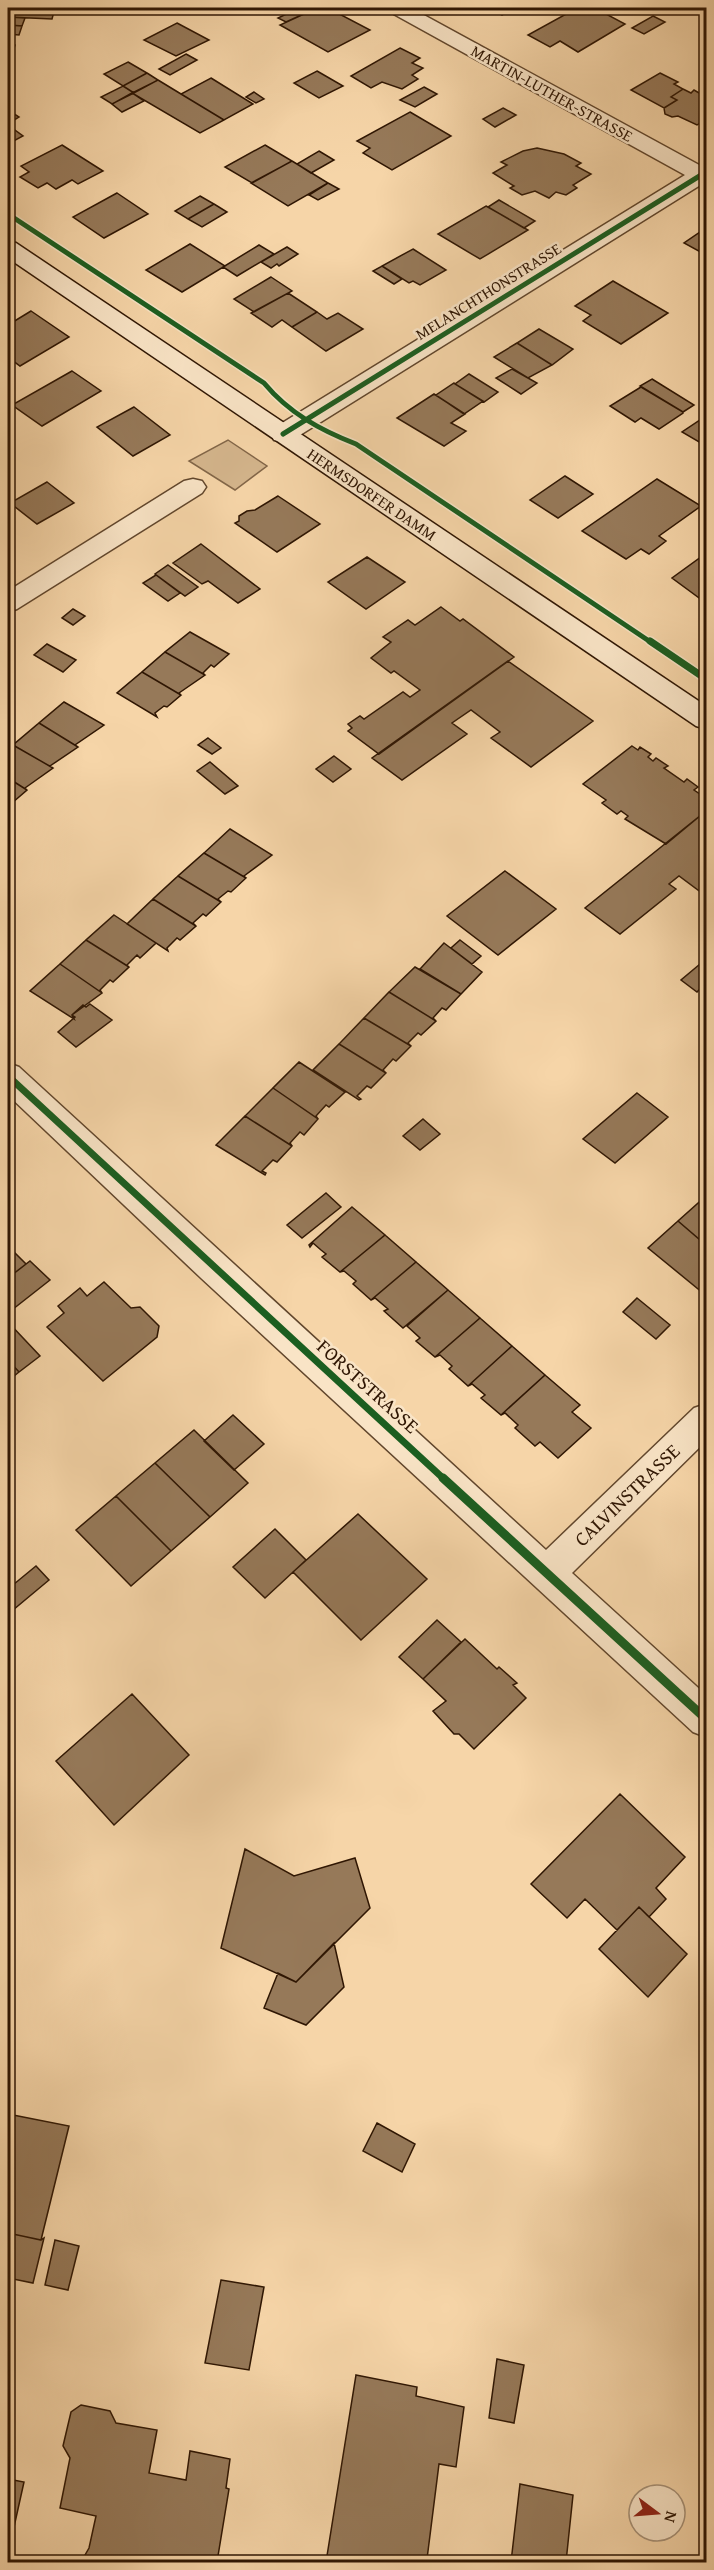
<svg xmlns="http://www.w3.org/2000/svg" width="714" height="2570" font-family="'Gentium Book Plus',serif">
	<rect width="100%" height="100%" fill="#f6d5a8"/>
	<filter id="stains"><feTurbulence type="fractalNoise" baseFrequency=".00333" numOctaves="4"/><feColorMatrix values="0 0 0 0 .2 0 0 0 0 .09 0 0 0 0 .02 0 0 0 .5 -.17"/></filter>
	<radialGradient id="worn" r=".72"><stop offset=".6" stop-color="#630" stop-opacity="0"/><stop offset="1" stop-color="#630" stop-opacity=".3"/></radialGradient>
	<path fill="#d4b58c" stroke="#826648" stroke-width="1.5" d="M228 440 267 466 235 490 189 461Z"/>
	<path fill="#967959" stroke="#2f1603" stroke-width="1.5" d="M8 8H55L52 19 8 17Z
		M299 8H317L286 22 278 18Z
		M317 8H328L370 30 328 52 280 25Z
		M487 8H517L502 15Z
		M577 8H601L604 13 625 24 578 52 560 41 550 47 528 35Z
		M653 16 665 22 644 34 632 28Z
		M8 17 25 18 22 26 8 25Z
		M177 23 209 40 176 56 144 40Z
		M8 25 22 26 19 35 8 34Z
		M8 44 15 45 10 61H8Z
		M400 48 420 58 412 63 423 68 412 75 418 79 402 89 382 82 371 88 351 76Z
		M186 54 197 60 170 75 159 69Z
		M128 62 147 73 123 86 104 74Z
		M317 71 343 86 319 98 294 83Z
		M147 73 158 80 134 93 123 86Z
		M660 73 678 82 674 84 683 89 671 97 677 100 664 108 631 90Z
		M211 78 253 104 224 120 181 94Z
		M158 80 181 94 224 120 200 133 132 93Z
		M123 86 134 93 112 104 101 97Z
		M424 87 437 94 415 107 400 100Z
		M683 89 691 93 694 90 706 97V119L697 125 678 116 672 117 665 114 664 108 677 100 671 97Z
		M254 92 264 99 256 103 246 97Z
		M132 93 144 101 122 112 112 104Z
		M503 108 516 115 495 127 483 119Z
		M8 110 19 117 8 124Z
		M410 112 451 136 392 170 363 153 370 148 357 141Z
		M8 125 23 136 8 144Z
		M62 145 103 171 78 184 72 180 56 189 47 183 38 188 20 177 29 172 21 166Z
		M265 145 292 161 252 183 225 167Z
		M537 148 564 154 581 163 576 166 591 174 573 185 577 188 566 195 556 192 549 198 535 191 522 195 510 188 514 186 493 173 507 165 501 162 523 151Z
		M319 151 334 160 311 173 297 164Z
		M292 161 328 183 288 206 251 183Z
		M328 183 339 189 318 200 309 195Z
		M117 193 148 214 104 238 73 217Z
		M200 196 214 204 188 219 175 211Z
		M499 200 535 221 524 228 488 207Z
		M214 204 227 212 202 227 188 219Z
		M486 206 528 230 480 259 438 234Z
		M706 228V255L684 243Z
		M190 244 225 266 182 292 146 270Z
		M259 245 274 254 237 276 223 267Z
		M287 247 298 254 279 266 277 264 271 268 261 262Z
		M413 249 446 270 420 285 413 281 409 283 382 266Z
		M382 266 402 279 394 284 373 271Z
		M271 277 292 291 254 312 234 299Z
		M613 281 668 313 621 344 583 321 591 315 575 306Z
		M288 293 317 312 292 327 282 320 272 327 251 313Z
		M31 311 69 337 20 366 8 357V325Z
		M317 312 327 319 338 313 363 329 326 351 292 327Z
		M539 329 573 349 552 365 517 343Z
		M517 343 552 365 528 378 494 357Z
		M512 369 528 378 537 383 521 394 496 378Z
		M72 371 101 391 42 426 12 405Z
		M469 374 498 392 484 402 455 384Z
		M652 379 694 405 683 412 640 386Z
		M454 383 455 384 483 401 464 414 436 395Z
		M641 387 683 412V413L659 429 641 418 635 422 610 406Z
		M434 394 465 414 451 423 466 431 444 446 397 418Z
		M134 407 170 435 133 456 97 427Z
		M706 416V446L682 432Z
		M565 476 593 494 558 518 530 500Z
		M657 479 701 506 659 536 666 541 649 554 641 549 626 559 582 531Z
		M47 482 74 503 37 524 10 503Z
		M278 496 320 524 277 552 235 523 239 521V516L247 511 255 510Z
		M201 544 260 589 238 603 208 581 202 584 173 563Z
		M367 557 405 582 366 609 328 582Z
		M701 557 706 561V603L672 578Z
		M168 565 198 587 185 596 155 574Z
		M156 575 180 593 168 601 143 583Z
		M441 607 460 621 463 619 514 657 379 754 348 731 352 728 348 724 360 716 364 719 403 692 410 697 420 690 394 671 391 673 371 658 391 642 383 637 408 620 415 625Z
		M73 609 85 616 73 625 62 618Z
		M190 632 229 654 214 667 211 665 203 673 205 675 165 652Z
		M47 644 76 660 63 672 34 655Z
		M165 652 205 675 179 693 181 695 142 672Z
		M508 661 593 721 531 767 491 738 500 732 471 710 452 723 467 734 402 780 372 758Z
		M142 672 181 695 167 707 164 706 155 713 157 717 117 693Z
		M64 702 104 725 75 745 78 747 39 723Z
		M39 723 78 747 50 766 53 768 13 745Z
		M208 738 221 748 212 754 198 745Z
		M13 745 53 768 25 788 27 790 8 778V749Z
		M632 746 638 750 640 747 651 754 648 757 653 761 656 758 668 766 664 768 684 782 687 779 698 787 694 790 700 794 704 790 706 792V811L666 844 625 819 628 816 621 811 617 814 602 803 606 800 583 784Z
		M334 756 351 769 333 782 316 769Z
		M210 762 238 786 225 794 197 771Z
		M8 778 27 790 12 803 8 802Z
		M706 811V896L679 876 669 884 676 889 620 934 585 908Z
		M230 829 272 855 244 876 246 878 204 853Z
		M204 853 246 878 231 892 228 891 218 899 221 902 178 876Z
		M505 871 556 909 498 955 447 916Z
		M178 876 221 902 206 916 203 914 193 923 196 926 153 899Z
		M153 899 196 926 180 940 177 938 167 948 168 951 127 924Z
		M114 915 156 943 140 958 137 955 127 965 129 967 86 940Z
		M86 940 129 967 113 982 110 980 100 990 102 993 60 964Z
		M460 940 481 956 472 964 451 948Z
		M444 943 482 972 461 994 420 969Z
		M706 959V983L697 992 681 980Z
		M60 964 102 993 72 1015 74 1019 30 991Z
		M415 967 461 994 446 1010 442 1008 433 1018 436 1021 389 992Z
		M389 992 436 1021 421 1035 418 1033 408 1043 411 1046 364 1018Z
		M90 1004 112 1020 76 1047 58 1032 75 1017 72 1015 83 1005 86 1007Z
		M364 1018 411 1046 396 1061 393 1059 383 1070 386 1073 339 1044Z
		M339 1044 386 1073 371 1088 367 1086 357 1096 361 1099 359 1100 313 1070Z
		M299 1062 345 1092 329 1107 326 1105 316 1116 318 1119 273 1088Z
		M273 1088 318 1119 304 1135 300 1132 290 1143 292 1146 245 1116Z
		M637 1093 668 1117 615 1163 583 1139Z
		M245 1116 292 1146 277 1162 273 1160 262 1171 266 1173 265 1175 216 1145Z
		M423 1119 440 1134 420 1150 403 1136Z
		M326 1193 341 1207 302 1238 287 1225Z
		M706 1196V1245L678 1221Z
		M352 1207 385 1235 340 1272 322 1257 326 1254 321 1250 313 1243 310 1247 309 1245Z
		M678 1221 706 1245V1290L703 1293 648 1248Z
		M385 1235 416 1262 371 1300 353 1284 356 1281 344 1271 340 1272Z
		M8 1246 26 1264 8 1278Z
		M30 1261 50 1280 8 1313V1278Z
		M416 1262 448 1290 403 1328 384 1311 388 1309 375 1298 371 1300Z
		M104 1282 131 1308 140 1307 159 1326 157 1337 103 1381 47 1327 64 1313 58 1306 80 1288 87 1296Z
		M448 1290 480 1318 435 1357 416 1341 420 1338 407 1326Z
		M637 1298 670 1325 656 1339 623 1312Z
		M480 1318 512 1346 468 1386 449 1369 452 1366 440 1355 435 1357Z
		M8 1322 40 1356 19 1372 8 1360Z
		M512 1346 545 1375 501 1415 481 1398 485 1395 472 1384 468 1386Z
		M8 1360 19 1372 8 1381Z
		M545 1375 580 1405 572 1412 591 1428 558 1458 540 1442 535 1446 515 1428 518 1425 505 1413 501 1415Z
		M233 1415 264 1444 234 1470 204 1441Z
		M194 1430 248 1483 210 1517 155 1463Z
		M155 1463 210 1517 171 1551 116 1496Z
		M116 1496 171 1551 131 1586 76 1530Z
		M358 1514 427 1579 361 1640 293 1572Z
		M275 1529 306 1560 265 1598 233 1567Z
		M36 1566 49 1580 13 1610 8 1605V1589Z
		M437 1620 461 1642 423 1679 399 1657Z
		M465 1639 497 1669 499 1667 517 1683 513 1685 526 1698 474 1749 459 1734H454L433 1711 446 1701 423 1679Z
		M132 1694 189 1755 114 1825 56 1761Z
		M620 1794 685 1857 656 1888 666 1899 649 1917 639 1907 617 1930 585 1899 567 1918 531 1884Z
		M245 1849 294 1876 355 1858 370 1908 296 1982 221 1948Z
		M639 1907 687 1954 648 1997 599 1949Z
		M334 1943 344 1987 306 2025 264 2008 278 1973 296 1982Z
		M8 2114 69 2126 41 2240 8 2233Z
		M377 2123 415 2144 402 2172 363 2151Z
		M8 2233 41 2240 44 2238 33 2283 8 2278Z
		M55 2240 79 2246 68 2290 45 2285Z
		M221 2280 264 2287 249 2370 205 2363Z
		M497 2359 524 2365 514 2423 489 2418Z
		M356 2375 417 2387 416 2396 464 2407 456 2467 439 2464 427 2559 443 2562H326Z
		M81 2405 110 2411 116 2423 157 2430 149 2473 186 2480 190 2451 230 2459 226 2488 229 2489 217 2562H81L89 2548 96 2516 60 2508 70 2458 63 2446 71 2412Z
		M8 2479 24 2482 8 2554Z
		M520 2484 573 2495 566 2562H511Z"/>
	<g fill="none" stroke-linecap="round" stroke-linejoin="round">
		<defs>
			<path id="minor" d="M387 8H411L701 166 706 165V185L702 184 292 440 283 442 274 440 271 434 274 428 685 175 390 12Z
				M193 479 202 481 206 487 202 493 17 609 8 612V591L184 481Z
				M8 1063 19 1067 546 1550 694 1408 706 1404V1441L572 1573 706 1695V1737L693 1732 201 1278 8 1095Z"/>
			<path id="secondary" d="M8 241 16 243 706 706V729L696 726 8 258Z"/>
		</defs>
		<use href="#minor" stroke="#61462c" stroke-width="3"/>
		<use href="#secondary" stroke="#2f1603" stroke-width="3"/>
		<use href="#minor" fill="#f9e4c6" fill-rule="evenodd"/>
		<use href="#secondary" fill="#f9e4c6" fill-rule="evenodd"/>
		<defs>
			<path id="cycleway-far2" d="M8 214 264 383C289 413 320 430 356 444L652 643
				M283 434 706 172"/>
			<path id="cycleway-far1" d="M650 641 706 679
				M8 1076 445 1480"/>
			<path id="cycleway" d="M443 1478 706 1719"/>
		</defs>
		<use href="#cycleway-far2" stroke="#f9e4c6" stroke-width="8"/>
		<use href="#cycleway-far1" stroke="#f9e4c6" stroke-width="10"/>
		<use href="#cycleway" stroke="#f9e4c6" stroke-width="13"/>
		<use href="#cycleway-far2" stroke="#1b5e20" stroke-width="5"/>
		<use href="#cycleway-far1" stroke="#1b5e20" stroke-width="7"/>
		<use href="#cycleway" stroke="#1b5e20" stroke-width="9"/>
	</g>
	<g text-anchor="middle" stroke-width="5" stroke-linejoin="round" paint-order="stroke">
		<g font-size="16" fill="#2f1603" stroke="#f9e4c6">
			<text transform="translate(552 93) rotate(29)" y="6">MARTIN-LUTHER-STRASSE</text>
			<text transform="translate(488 291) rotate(-32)" y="6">MELANCHTHONSTRASSE</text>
			<text transform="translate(372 494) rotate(34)" y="6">HERMSDORFER DAMM</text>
		</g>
		<g font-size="20" fill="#2f1603" stroke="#f9e4c6">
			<text transform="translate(368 1386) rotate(42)" y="7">FORSTSTRASSE</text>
			<text transform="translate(627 1495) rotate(-44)" y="7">CALVINSTRASSE</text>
		</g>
	</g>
	<rect width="714" height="2570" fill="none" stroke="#f6d5a8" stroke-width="30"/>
	<rect x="9" y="9" width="696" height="2552" fill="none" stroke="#2f1603" stroke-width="3"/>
	<rect x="15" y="15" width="684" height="2540" fill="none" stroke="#2f1603" stroke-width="1.5"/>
	<g transform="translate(657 2513) rotate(106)"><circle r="28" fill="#f9e4c6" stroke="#a89278" stroke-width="1.5"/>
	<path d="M0-4.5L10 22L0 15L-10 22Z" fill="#8f2418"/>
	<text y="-9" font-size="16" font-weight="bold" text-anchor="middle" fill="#2f1603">N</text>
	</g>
	<rect width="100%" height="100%" filter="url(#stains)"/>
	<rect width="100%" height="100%" fill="url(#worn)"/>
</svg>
